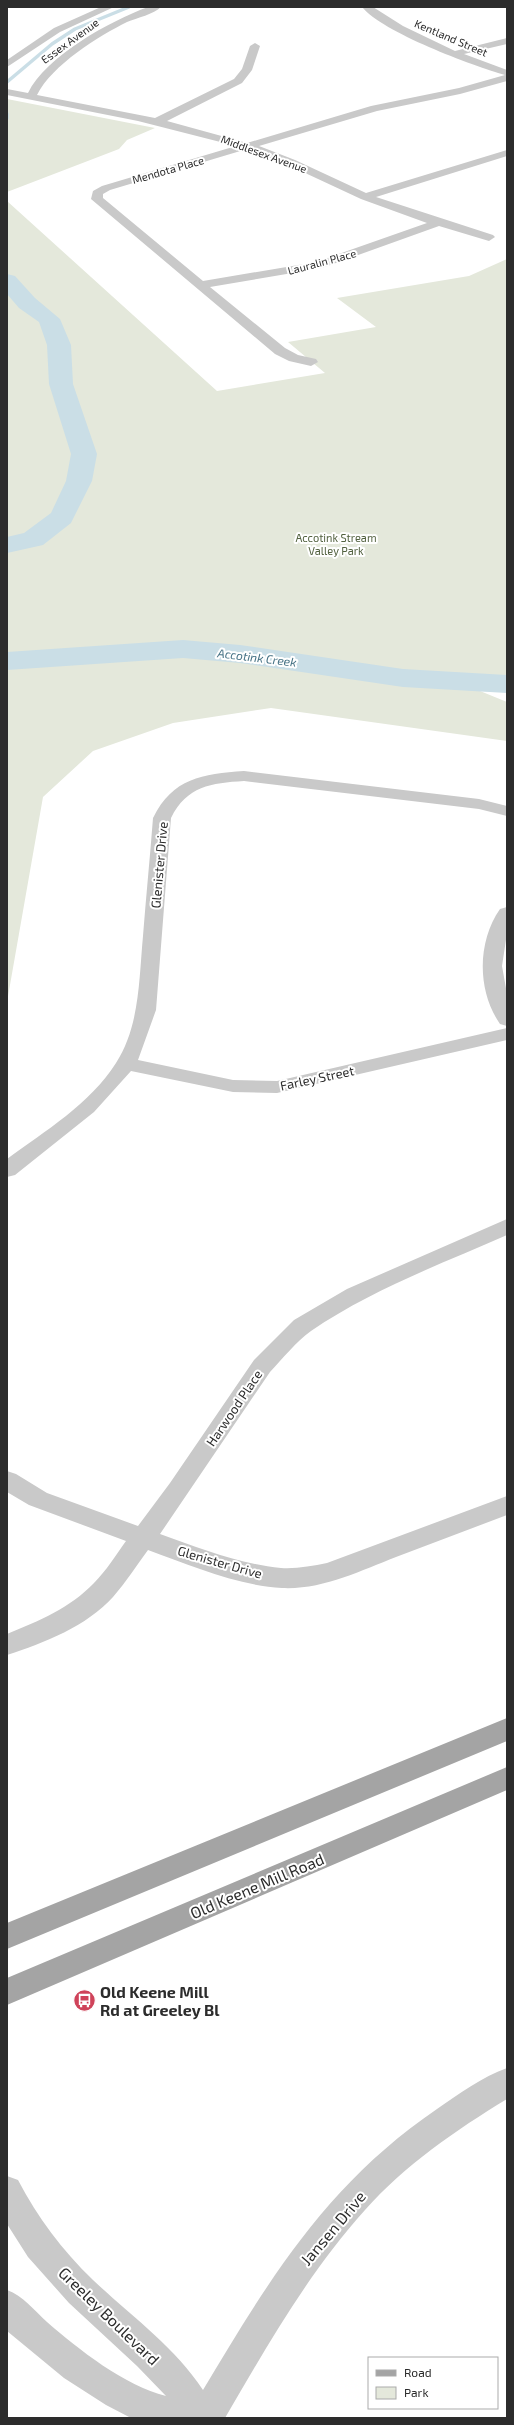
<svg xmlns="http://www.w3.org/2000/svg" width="514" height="2425" font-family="'Exo 2',sans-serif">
	<rect width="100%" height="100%" fill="#fff"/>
	<path fill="#e4e8db" d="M7 99 155 128 127 140 119 149 7 192Z
		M7 201 217 391 325 373 288 342 376 327 337 298 469 276 507 259V692L480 691 507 702V741L271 708 173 723 93 751 43 797 7 1002Z"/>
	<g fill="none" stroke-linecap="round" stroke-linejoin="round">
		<path stroke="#cadee6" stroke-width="3.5" d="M7 82 52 44 75 29 129 7
			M7 114V118"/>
		<path fill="#cadee6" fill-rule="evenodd" d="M7 274 15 276 35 298 60 319 71 345 73 384 97 454 92 481 71 523 43 545 7 553V537L24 533 51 513 66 481 71 454 49 384 47 345 39 322 19 308 7 294Z
			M183 640 240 645 403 669 507 675V693L403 687 240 663 183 658 7 670V652Z"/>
		<path fill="#c9c9c9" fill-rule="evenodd" d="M101 7H114L60 32 7 67V60L54 28Z
			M148 7H161C154 14 137 18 127 22 99 36 52 65 37 95L155 118 234 79 242 69 250 46 255 43 260 46 252 70 242 83 167 121 247 143 371 106 459 88 505 75C473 66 382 32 362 7H373L403 26 455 51 507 38V44L464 54 507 70V81L460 94 377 111 259 146 295 160 366 193 507 150V156L376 197 493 235 495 237 489 241 439 226 322 268 210 287 285 348 298 355 316 359 318 362 311 366 289 361 275 354 91 199 93 191 102 186 236 146 138 121 7 95V89L28 93C46 56 110 21 148 7ZM247 149 288 165 361 199 427 223 316 262 203 281 103 198V194L110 190Z
			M244 771 479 799 507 806V816L479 809 244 781C211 783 187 786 171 818L156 1010 138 1060 233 1080 277 1081 507 1028V1040L277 1093 233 1092 131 1071 94 1112 15 1175 7 1177V1159C45 1131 90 1104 116 1063 140 1026 139 978 143 936 146 897 150 857 153 818 173 778 202 774 244 771Z
			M507 907V933L502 966 507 994V1026L500 1024C477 991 477 942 500 909Z
			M507 1219V1235C441 1264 371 1290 311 1331 296 1342 283 1358 270 1372L160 1534C199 1548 239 1564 281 1568 296 1569 312 1566 327 1563L507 1496V1515C470 1529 433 1543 396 1557 360 1571 322 1590 282 1588 239 1586 189 1565 148 1550 137 1565 126 1582 113 1597 87 1626 44 1643 7 1655V1634C39 1621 70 1608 94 1583 106 1571 116 1555 126 1541L29 1505 7 1492V1471L16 1474 47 1493 138 1526 170 1483 254 1360 294 1320 347 1289Z
			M507 2068V2099C456 2130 405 2165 365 2210 309 2272 267 2346 225 2418H131L106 2405 64 2378 7 2331V2290C23 2296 34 2310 47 2322 78 2349 125 2386 166 2396L137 2366 69 2303 28 2257 7 2224V2176L18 2180C38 2218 62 2250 93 2280 130 2315 174 2346 203 2390 270 2278 327 2184 437 2109 459 2094 482 2077 507 2068Z"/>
		<path fill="#a4a4a4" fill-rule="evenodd" d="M507 1718V1741L7 1949V1923Z
			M507 1767V1790L7 2005V1978Z"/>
	</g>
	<defs>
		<symbol id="bus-disc" viewBox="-11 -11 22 22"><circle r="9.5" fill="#cf435a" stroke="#fff"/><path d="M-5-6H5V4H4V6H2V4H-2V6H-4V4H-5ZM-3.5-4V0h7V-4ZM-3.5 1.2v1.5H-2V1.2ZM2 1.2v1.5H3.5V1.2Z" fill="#fff"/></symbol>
	</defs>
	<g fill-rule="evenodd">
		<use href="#bus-disc" x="72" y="1988" width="25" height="25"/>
	</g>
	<g text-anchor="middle" stroke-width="4" stroke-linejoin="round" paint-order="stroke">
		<g font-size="11" fill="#2c2c2c" stroke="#fff">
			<text transform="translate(451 38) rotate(23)" y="4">Kentland Street</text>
			<text transform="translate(70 41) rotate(-36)" y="4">Essex Avenue</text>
			<text transform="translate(264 154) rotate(20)" y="4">Middlesex Avenue</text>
			<text transform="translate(168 170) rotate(-16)" y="4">Mendota Place</text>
			<text transform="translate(322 262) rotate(-15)" y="4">Lauralin Place</text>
		</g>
		<g font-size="11" fill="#536240" stroke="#fff">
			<text x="336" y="542">Accotink Stream<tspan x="336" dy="13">Valley Park</tspan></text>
		</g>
		<g font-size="12" font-style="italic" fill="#457184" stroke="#fff">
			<text transform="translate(257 658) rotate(7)" y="4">Accotink Creek</text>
		</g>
		<g font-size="13" fill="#2c2c2c" stroke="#fff">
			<text transform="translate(159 865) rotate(-85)" y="5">Glenister Drive</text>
			<text transform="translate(317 1078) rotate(-12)" y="5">Farley Street</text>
			<text transform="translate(234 1408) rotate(-56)" y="5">Harwood Place</text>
			<text transform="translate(220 1562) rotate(16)" y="5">Glenister Drive</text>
		</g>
		<g font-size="16" fill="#2c2c2c" stroke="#fff">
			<text transform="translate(257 1886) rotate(-23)" y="6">Old Keene Mill Road</text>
			<text transform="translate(333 2228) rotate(-50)" y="6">Jansen Drive</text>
			<text transform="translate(109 2316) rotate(44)" y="6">Greeley Boulevard</text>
		</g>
		<g font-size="16" font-weight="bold" fill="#2c2c2c" stroke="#fff" text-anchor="start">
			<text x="100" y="1998">Old Keene Mill<tspan x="100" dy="18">Rd at Greeley Bl</tspan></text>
		</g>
	</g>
	<rect width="514" height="2425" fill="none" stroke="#2c2c2c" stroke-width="16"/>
	<rect x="368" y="2357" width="130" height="52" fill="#ffffff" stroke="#ababab"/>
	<rect x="376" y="2370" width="20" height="6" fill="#a4a4a4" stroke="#ababab"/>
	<text x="404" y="2377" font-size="12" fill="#2c2c2c">Road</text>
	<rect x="376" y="2387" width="20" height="12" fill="#e4e8db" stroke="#ababab"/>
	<text x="404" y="2397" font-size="12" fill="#2c2c2c">Park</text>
</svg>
